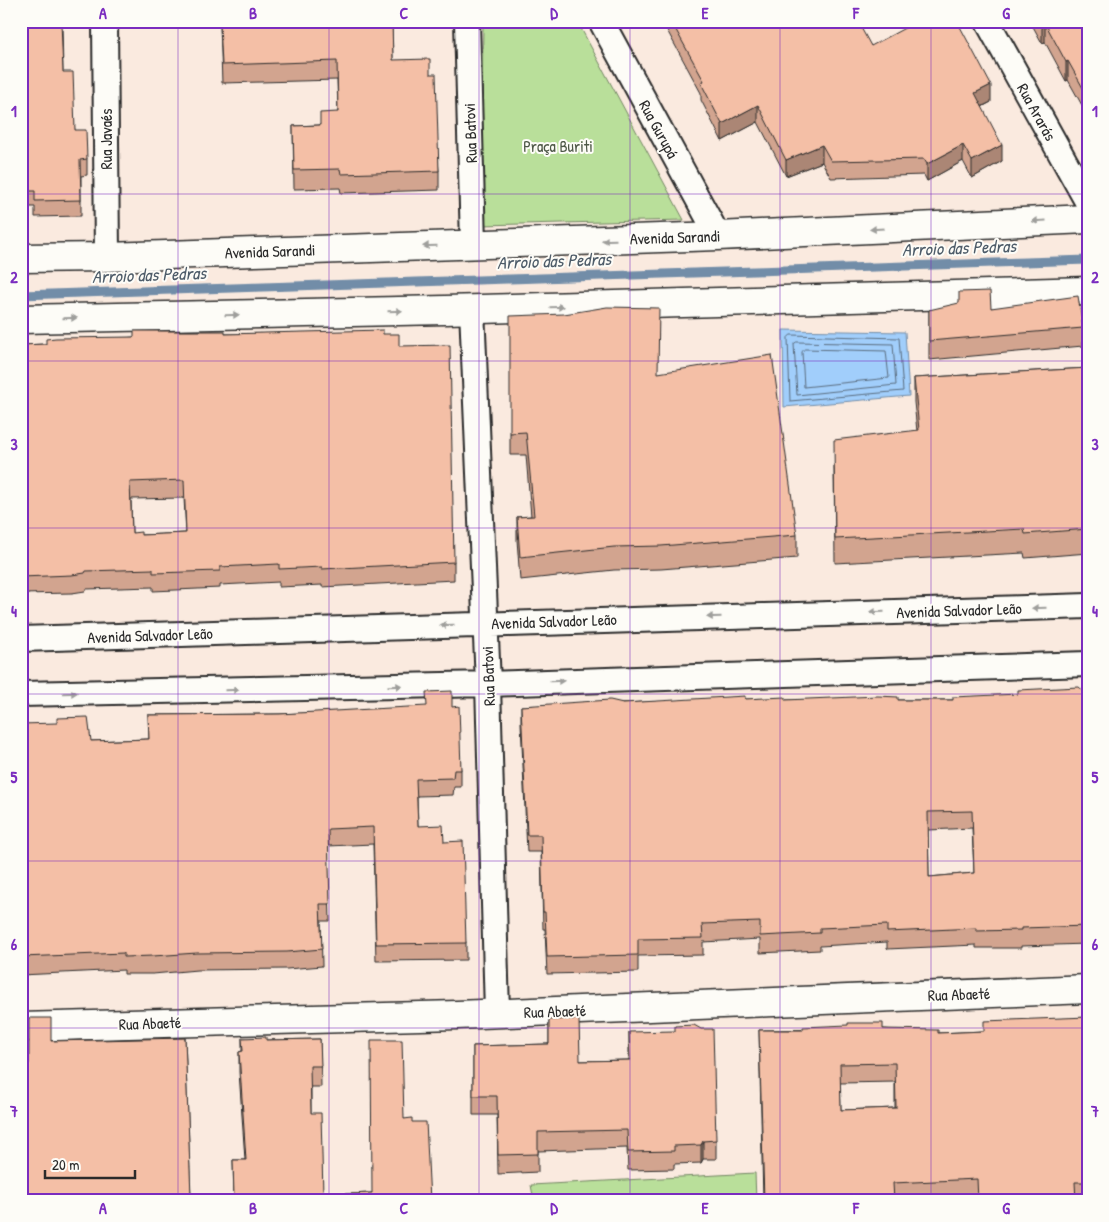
<svg xmlns="http://www.w3.org/2000/svg" width="1109" height="1222" font-family="'Patrick Hand',sans-serif">
	<rect width="100%" height="100%" fill="#faeadf"/>
	<filter id="ink" filterUnits="userSpaceOnUse"><feTurbulence type="fractalNoise" baseFrequency=".02" numOctaves="2"/><feDisplacementMap in="SourceGraphic" scale="10" xChannelSelector="R" yChannelSelector="G"/><feConvolveMatrix kernelMatrix="1 2 1 2 8 2 1 2 1" color-interpolation-filters="sRGB"/></filter>
	<g filter="url(#ink)">
		<path fill="#b9df9a" stroke="#728562" d="M483 21H577L684 220 481 225Z
			M755 1173 756 1201H534L531 1185Z"/>
		<path fill="#a1cefb" stroke="#728da8" d="M783 330 905 332 909 396 784 407Z"/>
		<g fill="none" stroke-linecap="round" stroke-linejoin="round">
			<path stroke="#5a6c7e" stroke-width="1" d="M791 335 899 338 903 391 790 401 788 338Z
				M797 342 893 344 896 385 797 395 794 344Z
				M805 349 886 351 889 378 804 387 802 352Z"/>
			<path stroke="#728da8" stroke-width="9" d="M21 295 1088 260"/>
			<defs>
				<path id="minor" d="M105 21 107 257
					M467 21 473 244
					M601 21 718 236
					M987 21 1088 203
					M472 309 488 684 497 1013
					M21 639 1088 606
					M21 694 488 684 1088 664"/>
				<path id="tertiary" d="M21 258 107 257 718 236 1088 219
					M21 319 445 310 1088 291
					M21 1027 457 1015 1088 989"/>
			</defs>
			<use href="#minor" stroke="#2b2b2b" stroke-width="28"/>
			<use href="#tertiary" stroke="#2b2b2b" stroke-width="31"/>
			<use href="#minor" stroke="#fdfcf7" stroke-width="24"/>
			<use href="#tertiary" stroke="#fdfcf7" stroke-width="28"/>
		</g>
		<path fill="#d2a48f" stroke="#2b2b2b" fill-rule="evenodd" d="M21 21H66V24H62L63 72 75 130 87 159V175L81 176V216L35 217V207H21Z
			M242 21H401V26H392L393 60 430 74 439 171V190L341 193 340 188 294 189 293 126 320 125 338 112 337 80 222 83 220 24H242Z
			M662 21H851L854 26 871 46 991 102 982 107 1002 161 972 178 963 161 927 181 924 175 831 178 822 162 786 176 758 122 722 141 701 100V93Z
			M1030 21H1088V116L1068 80 1066 81 1045 42 1042 43Z
			M991 308 1083 328V346L929 360V310Z
			M225 334H383L399 346 454 562V580L322 587V585L279 587V582L220 585V588L153 591V587L86 589 85 591 72 593 21 594V345L46 344 134 337ZM184 498 186 533 141 535 132 533 131 499Z
			M1088 368V553L1025 558 1024 553 835 563 834 464 917 431 914 402V378Z
			M658 373 797 535V558L661 569 614 570 520 580 517 540V517L531 516 526 455H510V433Z
			M1088 695V944L1021 946V948H976V945L887 949V942L820 946V950L760 953V939L703 942V955L638 956V972L547 974 545 929H543L541 852H527L521 723V706L745 699 785 700H953ZM972 828 974 873 929 877 928 830Z
			M452 707 461 770V787H454L453 795 417 796 418 826 444 842 466 943V960L376 961 373 844 328 846 330 921H321L322 966 287 969 197 970 153 974H124V970L21 975V724L91 741 149 739 148 715 279 714Z
			M1088 1017V1201H977V1198L931 1201H763L759 1030 883 1029 938 1033 984 1031ZM895 1082V1108L841 1110 840 1083Z
			M549 1020 580 1061 629 1060V1032L716 1140V1159H703L701 1163 674 1164V1169L628 1170 627 1148 538 1151V1172L498 1174 497 1115H473V1046L549 1044Z
			M185 1038 191 1201H21L29 1064 51 1041Z
			M242 1038 266 1040 320 1039 321 1087H311V1113L323 1195 372 1193 404 1119 412 1122 430 1201H234L233 1160H245L239 1072V1052L242 1051Z"/>
		<path fill="#ab8674" stroke="#2b2b2b" d="M1045 23V42L1042 43V25Z
			M1068 61V80L1066 81V62Z
			M991 85V102L975 110V93Z
			M758 105V122L722 141V124Z
			M822 145V162L786 176V160Z
			M963 145V161L927 181V164Z
			M1002 145V161L972 178V161Z
			M703 1141V1159L701 1163V1145Z"/>
		<path fill="#f4bfa6" stroke="#2b2b2b" fill-rule="evenodd" d="M21 21H61L63 72H73L75 130H86L87 159 80 160 81 200 35 201V191H21Z
			M242 21H392L393 60 430 59V74H436L439 171 341 174 340 169 294 170 293 126 320 125V113L338 112 337 61 222 65 220 24H242Z
			M671 21H851L854 26 859 24 871 46 918 21H957L991 85 975 93 1002 145 972 161 963 145 927 164 924 159 831 161 822 145 786 160 758 105 722 124 701 83 704 81Z
			M1040 21H1088V97L1068 61 1066 62 1045 23 1042 25Z
			M990 291 991 308 1078 296 1083 328 929 341V310L959 303V292Z
			M607 307 659 308 658 373 772 355 797 535 661 546 614 547 520 557 517 517 534 516 526 432 510 433V316L564 314Z
			M383 330V334H399V346L450 345 454 562 322 569V567L279 569V564L220 567V571L153 573V569L86 571 85 573 72 575 21 577V345L46 344V339L56 338 134 337V331H225V334ZM184 480 186 533 141 535V532L132 533 130 482Z
			M1088 368V529L1025 534 1024 529 835 539 834 440 919 430 914 378Z
			M1079 687 1088 695V926L1021 928V930L976 931V928L887 932V925L820 928V933L760 936V922L702 924 703 938 638 939V955L547 957 545 912H543L541 835H527L521 706 610 700 623 703 745 696V699L785 697V700L878 696 898 697V700H953V697L1018 694V690ZM972 811 974 873 929 877 928 812Z
			M452 691V707L459 706 461 770H454L453 778 416 779 418 826 443 825 444 842 463 841 466 943 376 944 373 827 328 829 330 904H320L322 949 287 952 197 953 153 956 124 957V953L21 957V724L57 723V718L88 717 91 741 149 739 148 715 279 714 427 706 426 692Z
			M1088 1017V1182H1075L1076 1201H978L977 1179 893 1183 894 1201H764L759 1030H803V1027L848 1025V1023H883V1029L938 1030V1033L984 1031V1021ZM895 1063 896 1108 841 1110 840 1064Z
			M29 1018H51V1041L185 1038 191 1196 127 1198V1201H21V1064H29Z
			M579 1019 580 1061 630 1060 629 1032 675 1031V1026L694 1025 701 1029H713L716 1140 703 1141 701 1145 674 1146V1151L628 1152 627 1130 538 1132V1154L498 1155 497 1096H473V1046L549 1044V1020Z
			M266 1037V1040L320 1039 321 1066H310L311 1113H321L323 1195 372 1193 371 1040H402L404 1119 412 1118V1122H426L430 1201H284V1196L234 1198 233 1160H246L239 1052 243 1051 242 1038Z"/>
		<defs><path id="oneway-solid" d="M-6-.8H1V-3.2L6.5 0L1 3.2V.8H-6Z" transform="scale(1.25)"/></defs>
		<g fill="#9e9e9b">
			<use href="#oneway-solid" transform="translate(1039 221) rotate(177)"/>
			<use href="#oneway-solid" transform="translate(877 229) rotate(177)"/>
			<use href="#oneway-solid" transform="translate(609 240) rotate(178)"/>
			<use href="#oneway-solid" transform="translate(430 246) rotate(178)"/>
			<use href="#oneway-solid" transform="translate(557 307) rotate(-2)"/>
			<use href="#oneway-solid" transform="translate(395 311) rotate(-1)"/>
			<use href="#oneway-solid" transform="translate(232 315) rotate(-1)"/>
			<use href="#oneway-solid" transform="translate(70 318) rotate(-1)"/>
			<use href="#oneway-solid" transform="translate(1039 608) rotate(178)"/>
			<use href="#oneway-solid" transform="translate(877 612) rotate(178)"/>
			<use href="#oneway-solid" transform="translate(714 617) rotate(178)"/>
			<use href="#oneway-solid" transform="translate(447 625) rotate(178)"/>
			<use href="#oneway-solid" transform="translate(557 681) rotate(-2)"/>
			<use href="#oneway-solid" transform="translate(395 686) rotate(-1)"/>
			<use href="#oneway-solid" transform="translate(232 690) rotate(-1)"/>
			<use href="#oneway-solid" transform="translate(70 693) rotate(-1)"/>
		</g>
	</g>
	<path fill="none" stroke="#7b2cbf" stroke-width="1" stroke-opacity="0.55" d="M178 21V1201M329 21V1201M479 21V1201M630 21V1201M780 21V1201M931 21V1201M21 194H1088M21 361H1088M21 528H1088M21 694H1088M21 861H1088M21 1028H1088"/>
	<g text-anchor="middle" stroke-width="4" stroke-linejoin="round" paint-order="stroke">
		<g font-size="16" fill="#2b2b2b" stroke="#fdfcf7">
			<text transform="translate(1037 112) rotate(61)" y="6">Rua Ararás</text>
			<text transform="translate(659 129) rotate(61)" y="6">Rua Gurupá</text>
			<text transform="translate(470 133) rotate(-92)" y="6">Rua Batovi</text>
			<text transform="translate(106 139) rotate(-90)" y="6">Rua Javaés</text>
			<text transform="translate(675 237) rotate(-2)" y="6">Avenida Sarandi</text>
			<text transform="translate(270 251) rotate(-2)" y="6">Avenida Sarandi</text>
			<text transform="translate(959 610) rotate(-2)" y="6">Avenida Salvador Leão</text>
			<text transform="translate(554 621) rotate(-2)" y="6">Avenida Salvador Leão</text>
			<text transform="translate(150 635) rotate(-2)" y="6">Avenida Salvador Leão</text>
			<text transform="translate(488 676) rotate(-92)" y="6">Rua Batovi</text>
			<text transform="translate(959 994) rotate(-2)" y="6">Rua Abaeté</text>
			<text transform="translate(555 1011) rotate(-2)" y="6">Rua Abaeté</text>
			<text transform="translate(150 1023) rotate(-2)" y="6">Rua Abaeté</text>
		</g>
		<g font-size="16" fill="#4e5847" stroke="#fdfcf7">
			<text x="558" y="152">Praça Buriti</text>
		</g>
		<g font-size="18" font-style="italic" fill="#4e5c69" stroke="#fdfcf7">
			<text transform="translate(959 248) rotate(-2)" y="6">Arroio das Pedras</text>
			<text transform="translate(554 261) rotate(-2)" y="6">Arroio das Pedras</text>
			<text transform="translate(149 275) rotate(-2)" y="6">Arroio das Pedras</text>
		</g>
	</g>
	<rect width="1109" height="1222" fill="none" stroke="#fdfcf7" stroke-width="55"/>
	<path d="M45 1170v8h90v-8" fill="none" stroke="#2b2b2b" stroke-width="2.5"/>
	<text x="52" y="1170" font-size="15" fill="#2b2b2b" stroke="#fdfcf7" stroke-width="4" paint-order="stroke">20 m</text>
	<rect x="28" y="28" width="1054" height="1166" fill="none" stroke="#7b2cbf" stroke-width="2"/>
	<g font-size="16" text-anchor="middle" font-weight="bold" fill="#7b2cbf">
		<text x="103" y="19">A</text>
		<text x="253" y="19">B</text>
		<text x="404" y="19">C</text>
		<text x="554" y="19">D</text>
		<text x="705" y="19">E</text>
		<text x="856" y="19">F</text>
		<text x="1006" y="19">G</text>
		<text x="14" y="117">1</text>
		<text x="1095" y="117">1</text>
		<text x="14" y="283">2</text>
		<text x="1095" y="283">2</text>
		<text x="14" y="450">3</text>
		<text x="1095" y="450">3</text>
		<text x="14" y="617">4</text>
		<text x="1095" y="617">4</text>
		<text x="14" y="783">5</text>
		<text x="1095" y="783">5</text>
		<text x="14" y="950">6</text>
		<text x="1095" y="950">6</text>
		<text x="14" y="1117">7</text>
		<text x="1095" y="1117">7</text>
		<text x="103" y="1214">A</text>
		<text x="253" y="1214">B</text>
		<text x="404" y="1214">C</text>
		<text x="554" y="1214">D</text>
		<text x="705" y="1214">E</text>
		<text x="856" y="1214">F</text>
		<text x="1006" y="1214">G</text>
	</g>
</svg>
